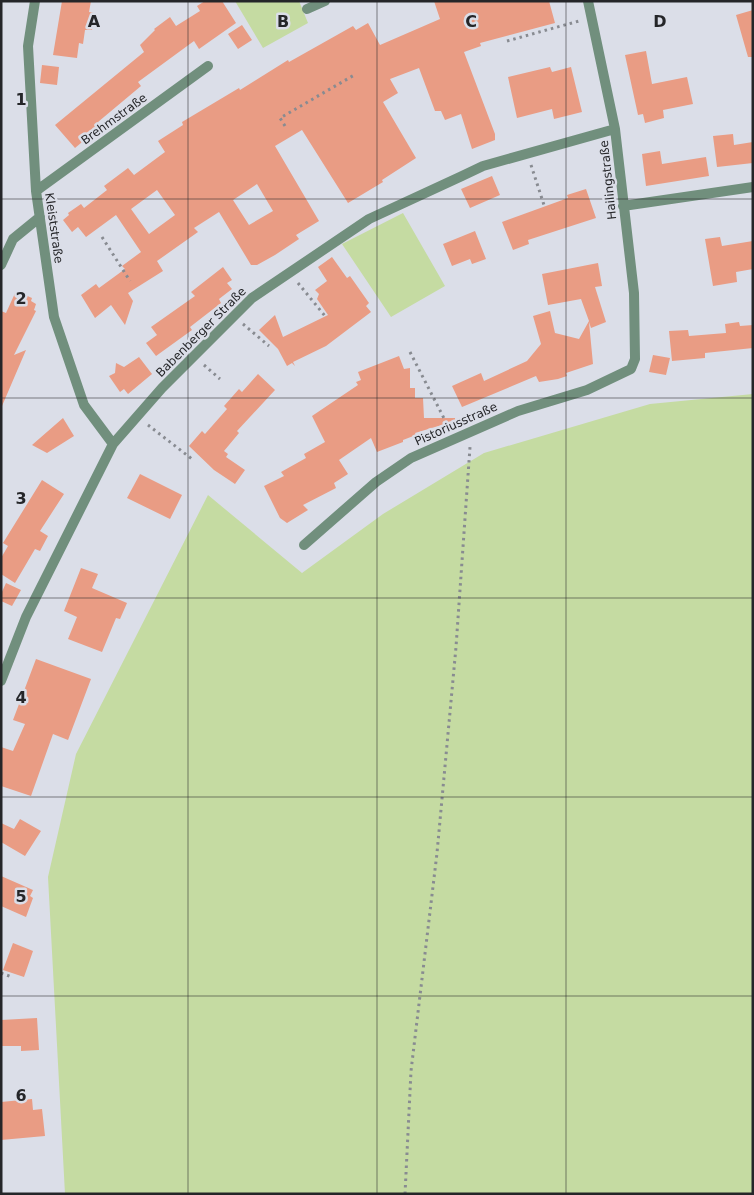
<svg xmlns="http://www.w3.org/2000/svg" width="754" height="1195" font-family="'DejaVu Sans',sans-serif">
	<rect width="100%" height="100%" fill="#dbdee8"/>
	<path fill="#c5dba2" d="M235 1H299L308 23 263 48Z
		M403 213 445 286 391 317 342 244Z
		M753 394V1194H65L48 877 76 754 208 495 302 573 383 514 484 453 650 404Z"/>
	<path fill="#e99c84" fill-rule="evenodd" d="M62 1H91L89 12 94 13 92 30H85L83 44 79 43 77 58 53 55Z
		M205 1H222L236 23 199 49 194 41 138 82 141 86 98 122 101 126 75 148 55 125 144 52 140 45 155 30 154 29 170 17 176 26 200 11 197 6Z
		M434 1H549L555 23 480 43 481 46 464 52 495 134V140L472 149 461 114 445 120 441 111H435L419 68 390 79 398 93 383 102 416 158 382 180 383 182 348 203 302 130 275 146 319 221 296 235 299 239 275 255 257 265H251L219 212 194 228 198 232 157 261 163 271 128 293 133 301 125 325 111 305 95 318 81 295 96 284 99 288 125 269 122 266 141 252 116 215 86 237 78 227 72 232 63 220 69 215 68 213 81 204 84 208 107 190 104 186 128 168 134 175 165 152 158 141 183 125 182 122 239 88 240 90 288 60 289 62 353 26 356 30 368 23 380 45 440 19ZM257 184 273 211 249 225 233 200ZM157 190 175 215 149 234 131 209Z
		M753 10V57H748L736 15Z
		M242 25 252 40 238 49 228 34Z
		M646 51 652 84 687 77 693 104 663 110 664 118 645 123 643 114 638 115 625 55Z
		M42 65 59 67 57 85 40 83Z
		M550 67 552 72 571 67 582 112 554 119 552 109 517 118 508 77Z
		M733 134 734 145 753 142V163L717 167 713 136Z
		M660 151 662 164 706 157 709 176 646 186 642 154Z
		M492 176 500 195 470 208 461 189Z
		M586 189 596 218 528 240 529 244 513 250 502 222 568 198 567 195Z
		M475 231 486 259 472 264 470 259 452 266 443 244Z
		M720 237 722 246 753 241V269L736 272 737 282 713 286 705 239Z
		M332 257 347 278 350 276 369 303 366 306 371 312 326 346 293 362 295 366 292 363 287 366 278 349 259 330 275 315 283 337 328 315 317 299 319 294 315 290 327 281 318 267Z
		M598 263 602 286 595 287 606 322 591 328 589 322 593 364 566 373 567 376 558 379 539 382 536 376 462 407 452 386 481 373 484 381 527 361 541 344 533 316 550 311 555 333 579 339 589 321 581 299 548 305 542 274Z
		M223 267 232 280 227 283 232 289 219 299 221 303 190 327 192 330 156 356 146 343 157 335 151 327 195 296 191 292Z
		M16 291 32 298 31 301 36 304 34 310 36 311 14 355 26 350 2 406 1 311 6 313Z
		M739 322 740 326 753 325V348L705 353V358L672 361 669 331 688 330 689 336 726 333 725 324Z
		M653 355 670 358 666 375 649 372Z
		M399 356 404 369 410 368V388H415V398H423L424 418H455V421L415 433 416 435 403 440V442L377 452 371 438 339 460 348 474 334 483 336 488 303 505 308 510 287 523 280 518 264 486 284 476 281 472 306 458 304 454 325 442 312 416 358 385 356 382 361 380 358 372Z
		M139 357 152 374 128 394 124 389 120 392 109 376 115 373 116 363 124 367Z
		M258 374 275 390 237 431 239 433 224 451 228 454 226 457 245 470 235 484 214 470 189 446 202 431 205 434 227 409 224 406 239 389 242 392Z
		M63 418 74 436 47 453 32 445Z
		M140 474 182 495 170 519 127 498Z
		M42 480 64 494 40 531 48 536 40 551 35 549 15 583 1 574V558L8 546 3 543Z
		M81 568 98 574 92 588 127 603 120 619 116 618 102 652 68 639 77 617 64 611Z
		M6 583 21 590 12 606 1 601V594Z
		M36 659 91 679 68 740 53 734 31 796 1 786V747L13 751 25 724 13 720Z
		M20 819 41 831 25 856 1 842V823L14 829Z
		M1 876 33 890 30 896 33 898 26 917 1 906Z
		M13 943 33 951 24 977 3 970Z
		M37 1018 39 1050 21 1051V1046H1V1020Z
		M32 1099 33 1110 42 1109 45 1136 1 1140V1102Z"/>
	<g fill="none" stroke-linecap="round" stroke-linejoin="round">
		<path stroke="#888b91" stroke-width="3" stroke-dasharray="2.5 4" stroke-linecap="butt" d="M507 41 579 21
			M285 126 280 118 356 74
			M531 165 544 205
			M102 237 130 281
			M298 283 325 316
			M243 324 269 346
			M410 352 449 428
			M204 365 220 379
			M148 425 192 459
			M1 973 12 977
			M405 1194 411 1071 437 853 456 647 470 447"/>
		<path stroke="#718f7d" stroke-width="10" d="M35 1 28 46 36 191 54 317 84 405 113 444
			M307 9 325 1
			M36 191 208 66
			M623 206 753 187
			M1 265 13 239 40 217
			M304 545 376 482 411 458 518 411 587 390 631 369 635 359 634 293 615 129 588 1
			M1 681 26 617 113 444 162 388 252 298 369 219 462 176 483 166 615 129"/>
	</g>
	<path fill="none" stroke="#252629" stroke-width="1" stroke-opacity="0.55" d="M188 1V1194M377 1V1194M566 1V1194M1 199H753M1 398H753M1 598H753M1 797H753M1 996H753"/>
	<g text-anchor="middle" stroke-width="5" stroke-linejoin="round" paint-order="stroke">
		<g font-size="12" fill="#252629" stroke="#dbdee8">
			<text transform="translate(114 119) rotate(-36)" y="4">Brehmstraße</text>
			<text transform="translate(608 180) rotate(-96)" y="4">Hailingstraße</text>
			<text transform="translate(54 228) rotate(82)" y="4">Kleiststraße</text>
			<text transform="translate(201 332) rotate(-45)" y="4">Babenberger Straße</text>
			<text transform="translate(456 424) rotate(-24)" y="4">Pistoriusstraße</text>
		</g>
	</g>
	<g font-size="16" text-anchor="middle" font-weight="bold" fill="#252629" stroke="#dbdee8" stroke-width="5" stroke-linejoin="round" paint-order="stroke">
		<text x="94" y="27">A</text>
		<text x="283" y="27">B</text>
		<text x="471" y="27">C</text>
		<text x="660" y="27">D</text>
		<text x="21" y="105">1</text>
		<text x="21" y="304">2</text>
		<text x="21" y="504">3</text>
		<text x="21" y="703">4</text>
		<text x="21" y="902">5</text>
		<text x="21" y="1101">6</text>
	</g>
	<rect width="754" height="1195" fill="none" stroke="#252629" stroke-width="5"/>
</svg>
